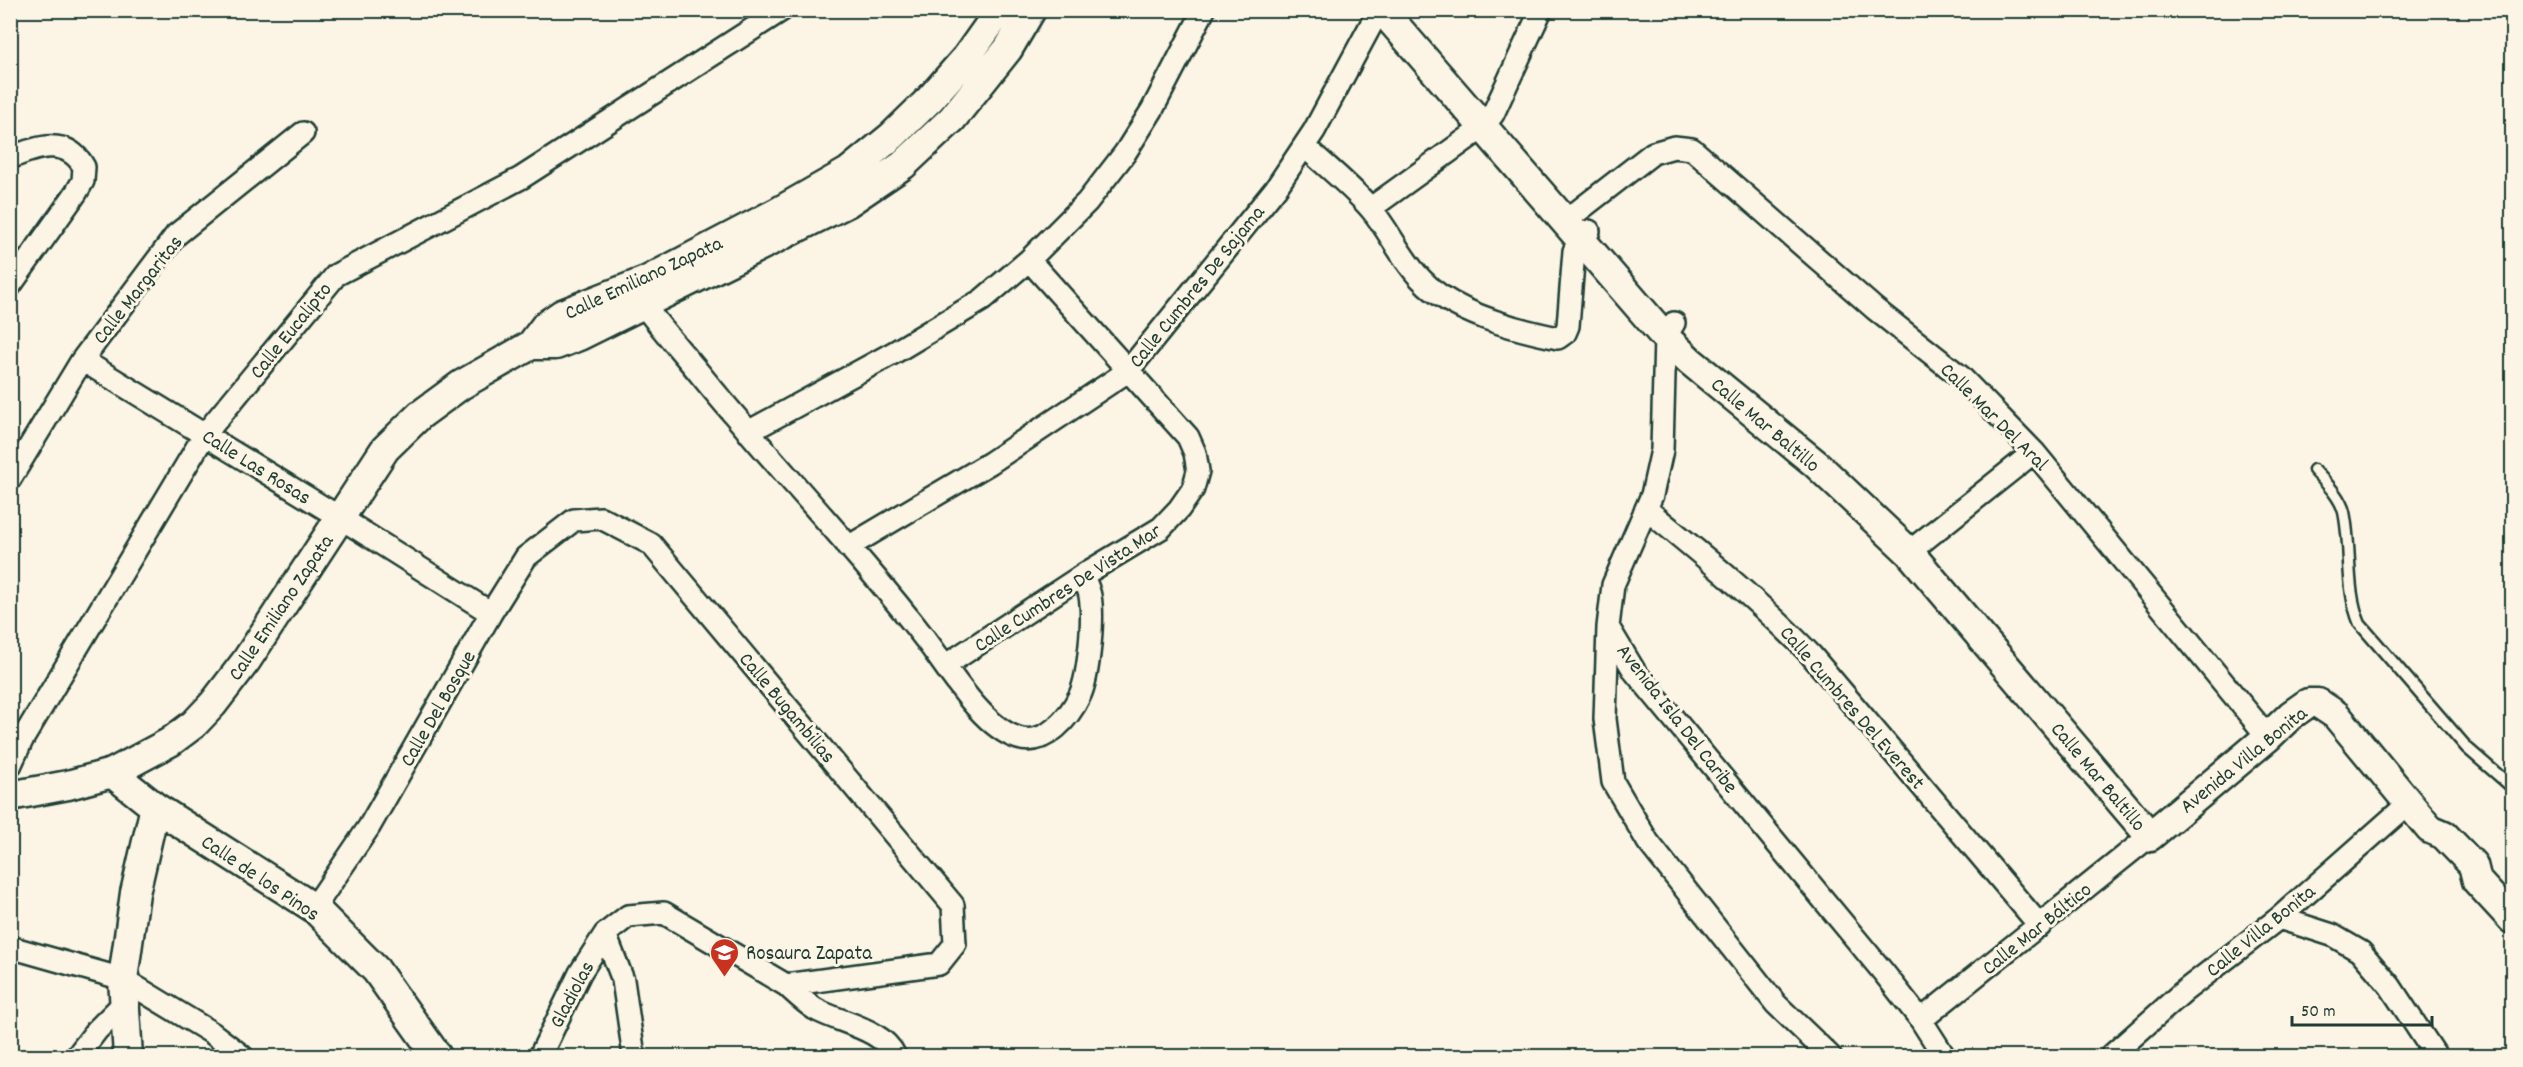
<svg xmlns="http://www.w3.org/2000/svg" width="2523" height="1067" font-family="Dekko,sans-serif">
	<rect width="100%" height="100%" fill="#fcf5e5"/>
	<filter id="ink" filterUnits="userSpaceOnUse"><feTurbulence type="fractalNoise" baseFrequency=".0167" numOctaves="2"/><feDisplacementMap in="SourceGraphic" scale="12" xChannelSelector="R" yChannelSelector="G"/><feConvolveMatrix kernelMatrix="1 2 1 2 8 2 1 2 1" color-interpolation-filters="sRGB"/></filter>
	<g filter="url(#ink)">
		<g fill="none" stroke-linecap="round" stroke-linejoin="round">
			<defs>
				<path id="lane" d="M2314 470C2325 482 2340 496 2344 512 2352 550 2345 589 2360 624L2467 748 2512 787"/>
				<path id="street" d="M1304 146C1326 166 1351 186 1371 209 1389 230 1401 259 1421 279 1452 313 1514 329 1558 338L1565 333 1568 326 1574 251 1579 241 1589 231
					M10 158C36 147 67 136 84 167L83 181 76 193 10 286
					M1371 208 1482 128 1493 114 1541 10
					M1564 222 1653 153 1674 147 1692 149 1875 309 1961 377 2034 452 2268 737
					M635 293C654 321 678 347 700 374 773 464 855 548 926 640 949 670 982 727 1018 738 1046 747 1070 716 1080 695 1089 675 1094 618 1090 596 1089 589 1085 582 1083 575
					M1674 323 1665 337 1662 450 1652 495 1613 585 1608 627 1635 672 1884 973 1921 1020 1944 1056
					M82 360 339 517 491 613
					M748 432 895 352 982 300 1029 260 1087 202 1125 153 1152 110 1204 10
					M10 479 82 360 176 235 303 133
					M1646 509C1704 556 1760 602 1811 655L2040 926
					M848 547 990 463 1128 371 1276 188 1314 131 1379 10
					M1909 552 2034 452
					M1608 627 1605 719 1613 782 1648 842 1776 1004 1830 1056
					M946 665 1083 575 1161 528 1179 509 1193 489 1198 471 1195 453 1188 437 1029 260
					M10 766 22 740 205 434 336 275 521 178 782 10
					M314 908 369 827 491 613 526 557 574 520 601 518 651 544 953 905 955 944 939 964 786 985 664 913 628 916 605 934 580 973 540 1056
					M2279 918 2332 935 2361 952 2390 986 2436 1056
					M605 934 623 980 634 1056
					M10 947 123 979 212 1033 242 1056
					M786 985C795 993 805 1003 815 1009 840 1023 882 1028 895 1056
					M1921 1020 2150 836
					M77 1056 97 1030 124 1003
					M2111 1056 2183 992 2279 918 2408 804"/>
				<path id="secondary" d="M1382 10 1665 337 1690 361 1816 464 1909 552 2150 836 2268 737 2291 715 2308 703H2318L2336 715 2430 829 2444 835 2473 865 2477 881 2512 919
					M531 345H556L579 336 847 203 903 165 952 119 1008 49 1031 10
					M112 773 155 807 314 908 376 970 437 1056
					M10 796 68 785 112 773 170 742 194 724 213 704 246 661 385 449 420 415 461 385 531 345 546 325 562 314 648 280 778 212 848 172 892 136 930 99 966 58 1000 10
					M128 1056 123 979 135 893 155 807"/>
			</defs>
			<use href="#lane" stroke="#1f3d34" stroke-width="15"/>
			<use href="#street" stroke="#1f3d34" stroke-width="26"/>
			<use href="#secondary" stroke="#1f3d34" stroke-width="33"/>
			<use href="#lane" stroke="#fcf5e5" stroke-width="10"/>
			<use href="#street" stroke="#fcf5e5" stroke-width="21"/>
			<use href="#secondary" stroke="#fcf5e5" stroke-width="28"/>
		</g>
	</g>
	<defs>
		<symbol id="school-pin" viewBox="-11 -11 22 30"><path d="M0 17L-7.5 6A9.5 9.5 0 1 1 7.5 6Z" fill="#c8321e" stroke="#fcf5e5"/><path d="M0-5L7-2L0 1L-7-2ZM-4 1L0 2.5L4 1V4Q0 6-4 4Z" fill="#fff"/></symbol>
	</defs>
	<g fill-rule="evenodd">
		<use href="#school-pin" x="708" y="936" width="33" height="45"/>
	</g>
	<g text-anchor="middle" stroke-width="6" stroke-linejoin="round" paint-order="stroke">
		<g font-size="21" fill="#1f3d34" stroke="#fcf5e5">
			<text transform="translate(643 277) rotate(-25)" y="7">Calle Emiliano Zapata</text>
			<text transform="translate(1196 286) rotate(-51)" y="7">Calle Cumbres De Sajama</text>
			<text transform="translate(137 289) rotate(-52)" y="7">Calle Margaritas</text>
			<text transform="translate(290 330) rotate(-51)" y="7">Calle Eucalipto</text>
			<text transform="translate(1995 416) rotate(45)" y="7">Calle Mar Del Aral</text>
			<text transform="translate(1766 424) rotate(40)" y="7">Calle Mar Baltillo</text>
			<text transform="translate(257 466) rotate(32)" y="7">Calle Las Rosas</text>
			<text transform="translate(1067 587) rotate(-33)" y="7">Calle Cumbres De Vista Mar</text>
			<text transform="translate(280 607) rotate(-56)" y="7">Calle Emiliano Zapata</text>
			<text transform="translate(788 707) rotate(50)" y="7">Calle Bugambilias</text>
			<text transform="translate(1853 707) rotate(49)" y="7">Calle Cumbres Del Everest</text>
			<text transform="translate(437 708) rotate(-60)" y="7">Calle Del Bosque</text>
			<text transform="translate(1678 718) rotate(52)" y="7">Avenida Isla Del Caribe</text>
			<text transform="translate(2243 759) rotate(-39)" y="7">Avenida Villa Bonita</text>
			<text transform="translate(2099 776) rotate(50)" y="7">Calle Mar Baltillo</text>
			<text transform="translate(261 877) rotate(34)" y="7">Calle de los Pinos</text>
			<text transform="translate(2036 928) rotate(-39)" y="7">Calle Mar Báltico</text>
			<text transform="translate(2260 930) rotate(-39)" y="7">Calle Villa Bonita</text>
			<text transform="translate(571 994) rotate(-62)" y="7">Gladiolas</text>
		</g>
		<g font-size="21" fill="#1f3d34" stroke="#fcf5e5" text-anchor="start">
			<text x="746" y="959">Rosaura Zapata</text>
		</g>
	</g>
	<rect width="2523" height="1067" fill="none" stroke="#fcf5e5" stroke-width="36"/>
	<rect x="18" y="18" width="2487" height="1031" fill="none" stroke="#1f3d34" stroke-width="2" filter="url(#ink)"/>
	<path d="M2292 1016v9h140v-9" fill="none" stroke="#1f3d34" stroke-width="3"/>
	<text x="2301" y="1016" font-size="18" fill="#1f3d34" stroke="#fcf5e5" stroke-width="4.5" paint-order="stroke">50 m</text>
</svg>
